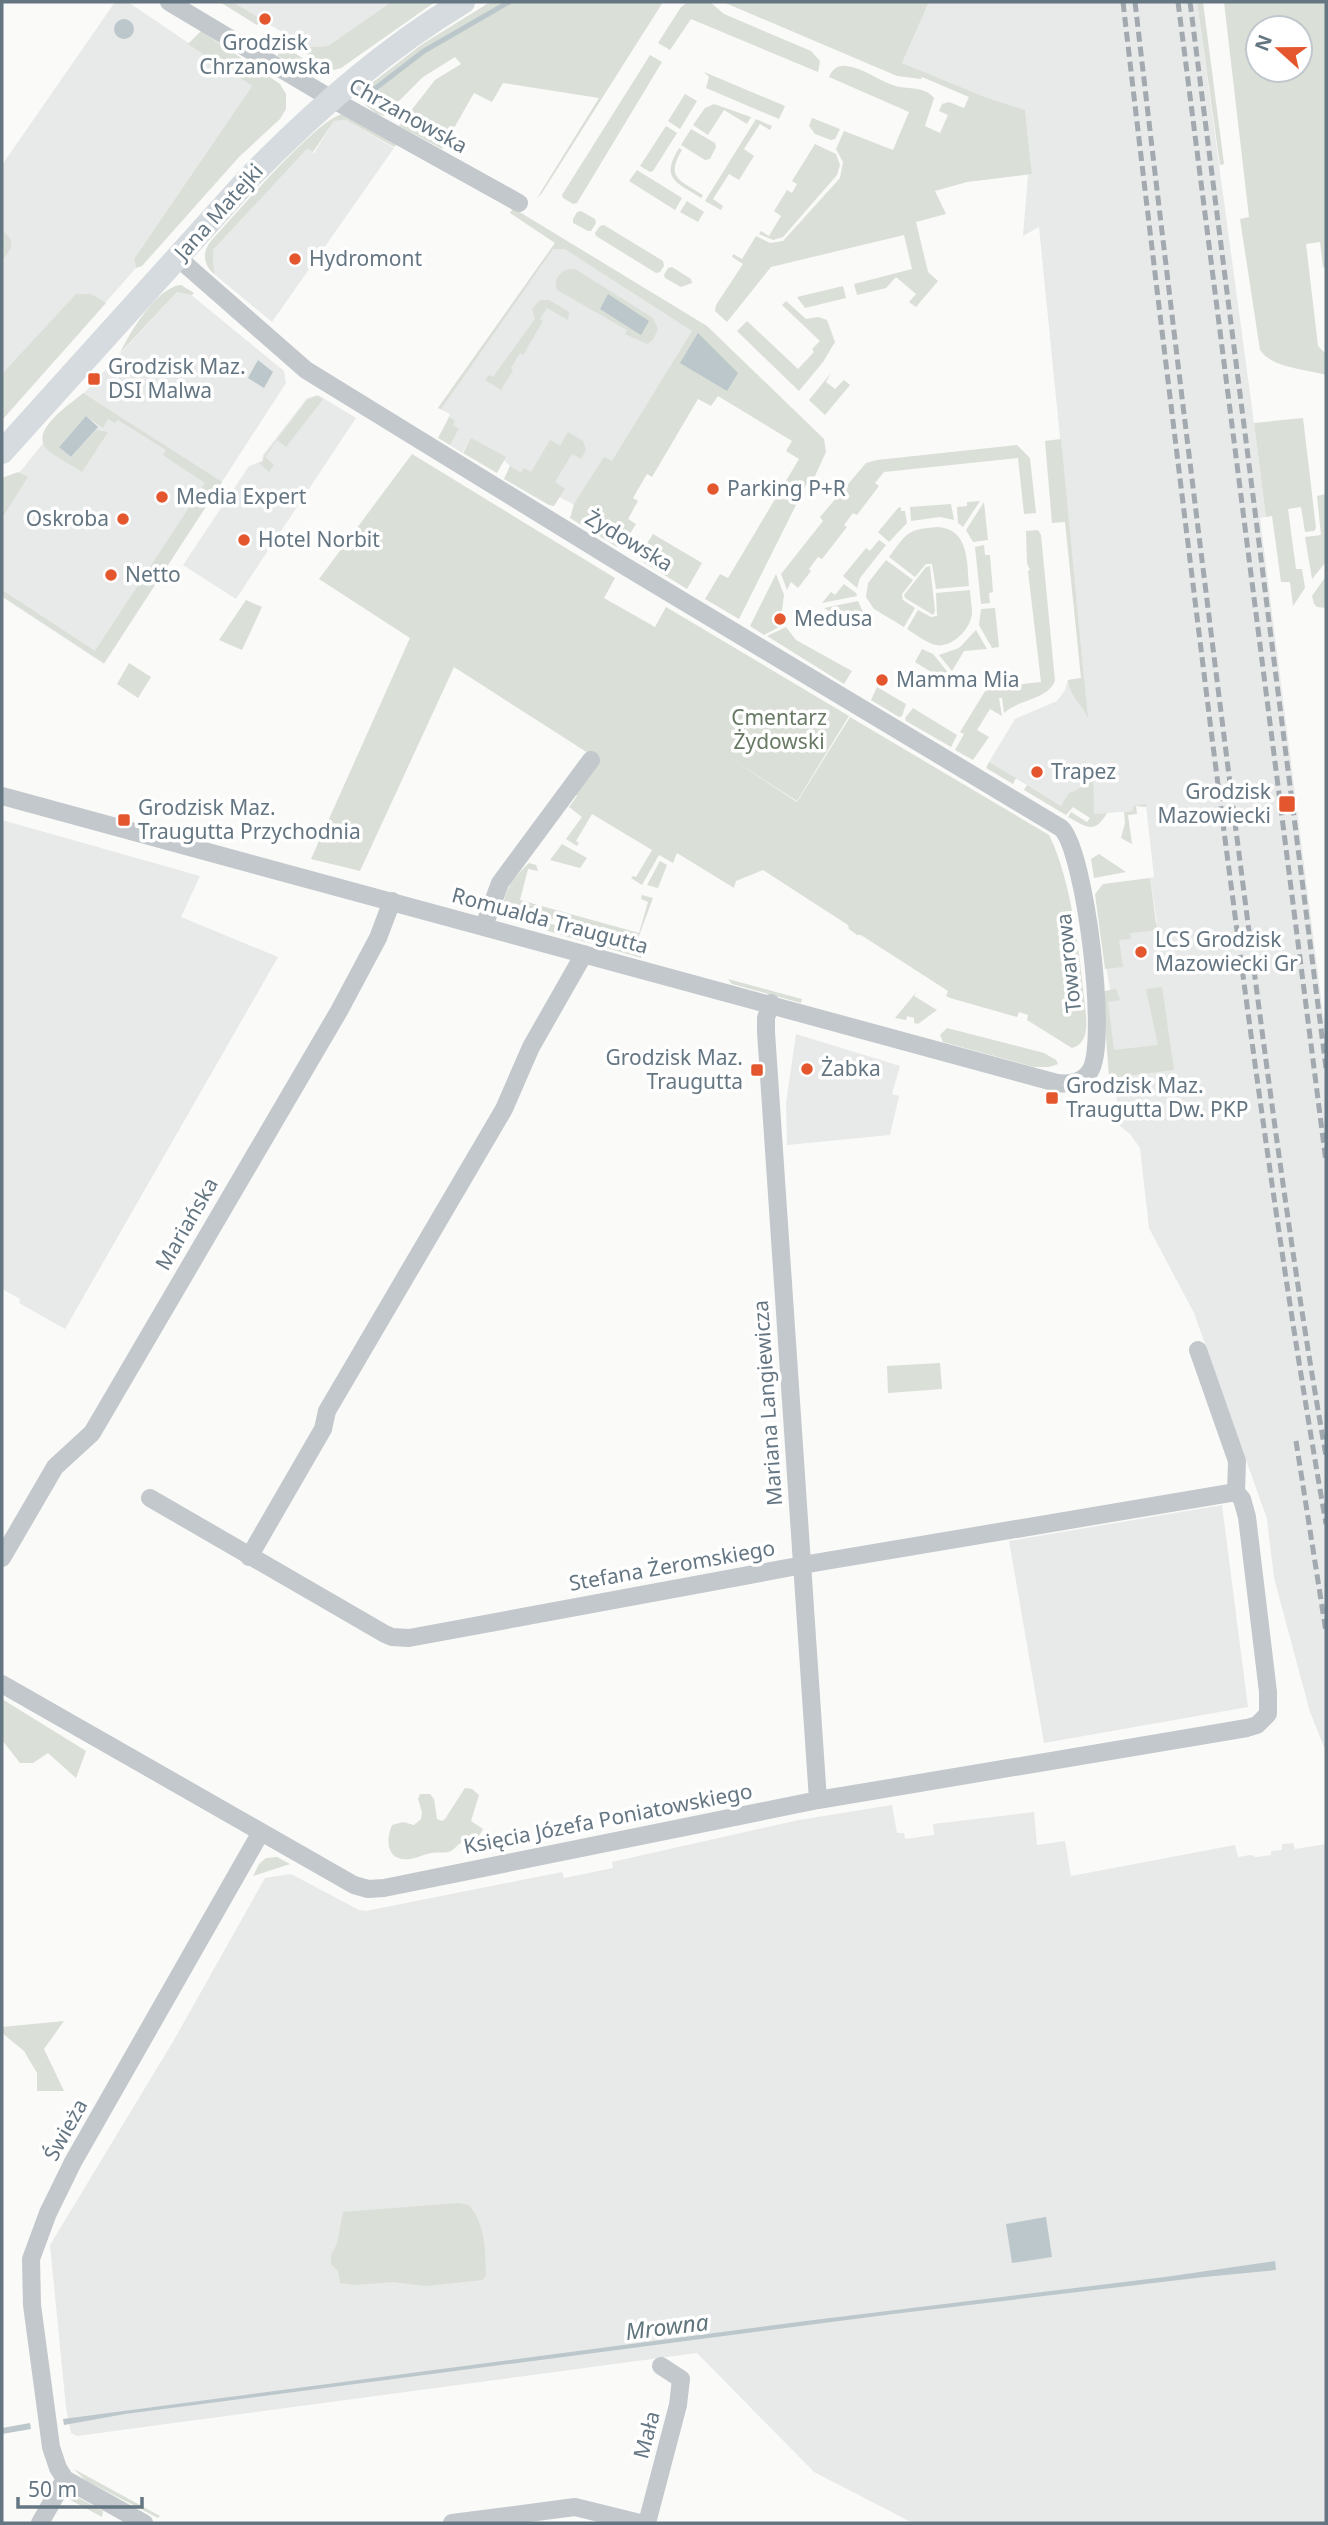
<svg xmlns="http://www.w3.org/2000/svg" width="1328" height="2525" font-family="'Noto Sans',sans-serif">
	<rect width="100%" height="100%" fill="#fafaf8"/>
	<path fill="#e8e9e9" d="M115 2H128L252 86 134 259 136 268 2 420V165Z
		M233 2H391L328 46 308 47 267 23 269 19 263 16 261 19Z
		M929 2H1197L1255 430 1266 517 1260 518 1326 1037V1752L1310 1712 1274 1578 1267 1519 1194 1313 1149 1228 1140 1148 1130 1134 1120 1126 1104 1002 1110 989 1100 931 1157 923 1150 878 1154 877 1146 805 1133 806 1134 811 1094 814 1091 818 1073 807 1066 809 989 762 1015 719 1057 701 1065 690 1068 680 1084 678 1039 227 1023 236 1028 175 1032 173 1025 110 985 97 902 63Z
		M346 120 394 148 272 322 214 274 213 250 307 149 314 153 334 121Z
		M556 242 695 328 584 510 508 470 510 466 504 460 470 440 462 453 450 445 459 429 452 425 455 420 449 417 450 414 438 408Z
		M177 292 190 294 284 371 286 383 104 664 2 597V494L84 393Z
		M318 395 356 418 236 599 183 565 249 466 262 461 263 455 307 398Z
		M2 820 200 876 181 917 278 957 65 1329 19 1303 20 1299 2 1289Z
		M796 1034 900 1066 892 1094 899 1096 890 1135 787 1145 786 1103Z
		M1222 1505 1248 1707 1044 1743 1009 1541Z
		M892 1805 897 1833H904L905 1839 934 1835 933 1824 1034 1812 1037 1845 1065 1841 1071 1876 1235 1845 1238 1857 1251 1855 1256 1857 1271 1855V1851L1282 1850V1844L1293 1843 1295 1849 1326 1844V2523H913L814 2472 697 2353 77 2436 71 2433 66 2408 50 2245 174 2040 265 1878 291 1874 359 1910 366 1911 562 1872 564 1878 613 1868 612 1862 799 1820Z"/>
	<path fill="#dadfd7" fill-rule="evenodd" d="M220 2H233L261 19 257 25Z
		M391 2H435L341 68 334 70 290 44 294 39 308 47 328 46Z
		M490 2H663L542 193 537 198 599 98 503 83 492 102 474 93 442 149 399 126 435 80 461 64 455 57 423 77 384 116 377 114 364 104 363 91 368 86 421 45Z
		M688 2H710L724 14 811 51 820 61 818 72 691 19 670 50 658 43 681 7Z
		M723 2H929L902 63 985 97 1025 110 1032 174 967 182 935 191 946 214 916 222 928 272 938 281 916 307 909 302 916 294 896 277 886 288 857 295 854 284 912 269 904 235 771 267 727 322 715 311 716 305 743 264 732 257 733 254 742 259 756 236 770 243 783 241 840 178 843 162 836 149 844 131 893 150 909 112 829 77C832 70 837 65 846 66 865 68 881 83 899 87 912 89 925 87 934 98L925 126 940 133 948 115 939 111 942 104 949 102 964 108 969 97 922 77 921 79 897 76Z
		M1197 2H1203L1224 164 1220 165Z
		M1224 2H1326V268L1323 267 1320 242 1306 244 1318 346 1326 354V375C1304 369 1272 368 1260 350L1240 219 1249 217ZM1300 28V70H1258V28Z
		M201 31 280 84 286 94V109L280 119 239 157 142 266 136 268 134 259 252 86 188 44Z
		M277 42 307 61 302 70 278 56Z
		M650 55 662 62 577 203 573 204 563 198 562 195Z
		M704 72 785 106 779 119 706 88 709 77Z
		M685 94 697 101 680 129 668 121Z
		M714 104 751 117 747 124 724 110 708 135 693 125 705 108Z
		M342 114 399 142 394 147 346 120 334 121 313 152 307 149 213 250 214 274C203 264 202 252 211 241 235 215 315 121 342 114Z
		M812 118 840 129 835 139 831 140 815 134 809 126Z
		M756 119 772 126 770 130 760 124 744 149 754 156 739 180 729 174 713 199 723 206 721 210 705 201Z
		M666 126 677 133 653 171 650 172 640 166Z
		M691 129 715 143 716 147 710 159 705 160 681 145Z
		M815 144 836 154 840 165 837 175 783 237 773 240 759 234 761 231 769 236 781 216 774 211 787 190 792 193 797 184 792 181Z
		M679 148 682 150C665 178 680 180 703 195L701 198C676 182 660 179 679 148Z
		M637 170 682 198 675 210 629 181Z
		M687 201 704 212 698 222 680 212Z
		M513 208 707 326 824 439 826 452 814 478 810 477 739 619 705 599 720 574 728 578 799 459 786 451 792 441 718 396 711 406 698 399 652 477 647 474 633 498 638 501 628 519 636 524 625 542 617 547 596 534 602 522 596 518 588 529 570 518 574 504 604 457 612 461 692 331 565 249H553L441 409 438 408 555 243 510 213Z
		M581 211 595 219 596 223 591 231H588L573 223V219L577 212Z
		M604 225 663 261 664 266 660 272 656 273 596 236 595 233 600 226Z
		M2 231C17 241 12 249 2 260Z
		M672 267 691 279 692 283 681 287 665 278 664 275 668 268Z
		M575 269 653 318 658 329 653 340 647 344 625 334 627 330 557 290C552 277 563 268 575 269Z
		M181 285 194 293 192 295 177 292 120 353C130 332 157 287 181 285Z
		M843 286 846 298 805 308 797 297Z
		M76 294H91L106 303 2 420V374Z
		M540 300H549L569 312 568 320 547 308 540 319 543 321 523 355 520 353 511 368 513 370 501 390 485 380 489 375 493 377 535 319 532 309Z
		M786 301 806 319 818 317 827 320 835 342 823 362 799 391 737 331 747 321 798 369 814 352 812 349 820 341 782 305Z
		M831 373 826 382 835 389 844 380 850 385 825 415 809 400Z
		M83 393 222 482 104 663 2 596V590L95 651 205 483 163 455 166 450 118 420 115 423 108 419 103 428 86 416 59 446 71 458 96 430 108 432 82 472C74 466 51 455 45 447 32 428 71 404 83 393Z
		M317 396 323 399 286 447 277 440 265 457 274 465 269 472 259 463 263 462 264 456 307 400Z
		M449 417 455 420 453 425 459 429 450 445 438 438Z
		M1303 418 1316 528 1314 531 1305 532 1301 507 1288 509 1296 569H1302L1305 588 1293 606 1290 582H1281L1272 516 1266 517 1254 423Z
		M568 432 583 441 586 450 581 459 572 454 555 482 565 489 554 506 549 505 504 479 510 466 521 473 524 468 531 472 550 440 560 446Z
		M471 438 506 457 497 473 463 453Z
		M1061 439 1084 678 1088 718C1082 704 1069 695 1068 680L1081 678 1065 522 1052 523 1045 441Z
		M1017 445 1030 458 1036 513 1024 514 1018 458 884 472 875 483 879 486 857 515 853 513 844 525 847 527 822 559 818 557 809 569 811 571 798 588 791 582 787 590 781 574 823 521 820 517 866 463 877 460Z
		M412 454 615 578 604 598 655 627 666 607 849 716 797 801 727 756 797 802 850 717 1049 835C1073 883 1080 962 1086 1015 1087 1028 1087 1044 1072 1048L1027 1020 1028 1015 1019 1012 1017 1017 950 998 946 996 948 991 861 935H857L849 929 848 925 763 870 736 881 734 888 677 853 673 863 659 855 642 885 631 878 633 876 636 877 652 850 592 814 576 841 579 843 577 846 566 839 582 817 569 807 577 796 575 793 599 760 454 667 360 871 311 859 410 638 319 579Z
		M18 472 28 477 2 518V478Z
		M1326 494V562L1312 579 1305 537 1321 535 1317 496Z
		M980 501 963 527 958 523 957 507 967 506V502Z
		M984 502 988 540 973 542 966 530Z
		M951 504 954 520 940 517 911 521 910 507Z
		M901 507V511H905L907 523 889 542 878 532 898 508Z
		M938 527C969 529 967 562 969 586L936 589 932 564H926L915 577 889 557C907 533 907 529 938 527Z
		M1038 530 1041 535 1055 681C1047 700 1019 699 1004 713L1002 698H999L1002 716 990 709 977 730 989 737 973 760 955 750 964 734 960 732 987 688 1041 682 1028 571 1030 570 1027 563 1026 531Z
		M653 534 702 563 687 589 640 560 641 553Z
		M879 540 886 545 860 578 857 588 843 576 866 548 870 551Z
		M984 545 985 555H990L993 592 989 593 990 603 981 604 975 547Z
		M886 560 913 580 902 594 903 600 915 608 904 627 874 609 866 597 868 583Z
		M930 566 935 611 933 615 905 598 904 595 926 567Z
		M776 574 784 595 782 610 785 624 764 635 750 626Z
		M1326 576V608L1317 607 1314 604 1312 596Z
		M844 584 856 593 857 596 822 603 831 592 835 595Z
		M970 590C970 597 972 605 972 613 971 630 949 651 932 644 923 640 915 634 907 629L918 610 931 617 937 616 936 593Z
		M246 600 262 607 242 650 219 640Z
		M858 601 862 610 870 618 864 627 856 622 853 625 824 608Z
		M995 608 999 647 992 648 979 625 981 609Z
		M786 627 796 640 852 671 844 684 767 636Z
		M976 630 987 649 964 651 952 671 939 655 959 648Z
		M922 649 933 654 950 675 946 681 915 662Z
		M129 663 151 677 138 698 117 684Z
		M877 687 906 704 902 716 899 717 871 700Z
		M913 708 957 735 951 747 906 721 905 718Z
		M989 762 1016 778 1013 784 986 768Z
		M1093 767 1094 814 1107 813C1094 835 1087 827 1068 817L1071 812 1087 822 1090 818 1073 807 1066 815 1024 790 1027 785 1061 806 1069 793C1084 789 1087 780 1093 767Z
		M1146 804V807L1136 806 1137 814 1128 815 1132 844 1121 838 1125 823 1124 812 1133 811V806Z
		M562 844 587 858 580 868 550 860Z
		M1099 854 1126 872 1094 878 1091 859Z
		M660 861 667 865 658 888 647 885Z
		M529 863 536 865 538 871 528 869 520 900 639 933 648 902 641 899 642 895 653 898 637 941 504 906C502 891 519 872 529 863Z
		M1150 878 1157 930 1130 933 1131 939 1119 940 1123 967 1105 969 1095 894 1103 884Z
		M508 912 634 947 636 952 642 955 641 958 638 957 506 919Z
		M728 979 802 999 801 1003 732 984Z
		M1162 987 1174 1070 1109 1078 1103 995 1105 991 1116 989 1120 1000 1108 1002 1114 1050 1158 1045 1146 989Z
		M918 990 914 996 937 1010 918 1024 914 1023V1018L907 1016 906 1020 895 1018Z
		M947 1028 1044 1053 1056 1060 1058 1064 1049 1067H1034L943 1042 940 1035Z
		M940 1363 942 1389 888 1393 887 1366Z
		M2 1699 86 1751 76 1778 48 1753 33 1763H20L2 1740Z
		M465 1788 472 1789 479 1795 471 1821 483 1829C479 1838 472 1843 462 1842 457 1845 454 1850 449 1852 443 1853 437 1852 432 1853 424 1854 418 1858 410 1859 387 1862 385 1841 392 1825L403 1822 414 1825 421 1819 422 1812 418 1799 420 1794H430L434 1799 437 1819 442 1821 445 1819Z
		M266 1858 277 1857 290 1864 253 1876 259 1864Z
		M64 2021 44 2049 64 2091H37V2073L24 2051 2 2033V2027Z
		M458 2203 469 2205C486 2226 485 2250 486 2275L482 2280 426 2286 393 2282 355 2285 340 2283 338 2271 331 2264V2255L337 2244 343 2212Z
		M74 2469 160 2516 158 2518 85 2480Z
		M68 2495 75 2496 103 2511 102 2517 63 2496Z"/>
	<path fill="#bbc7cb" d="M114 29a10 10 0 1 1 20 0a10 10 0 1 1-20 0Z
		M608 294 649 321 641 335 600 309Z
		M698 333 738 373 727 391 680 363Z
		M258 360 273 372 264 388 248 378Z
		M86 416 98 427 71 457 59 447Z
		M1046 2217 1052 2257 1012 2263 1006 2224Z
		M1275 2261 1276 2270 1204 2277 893 2314 125 2414 64 2425 63 2419 806 2321 1165 2277Z
		M30 2423 31 2429 2 2434V2428Z"/>
	<g fill="none" stroke-linecap="round" stroke-linejoin="round">
		<path stroke="#bbc7cb" stroke-width="5" d="M368 94 424 51 509 2"/>
		<path stroke="#c3c8cc" stroke-width="18" d="M169 2 330 98 519 203
			M2 796 1057 1083C1069 1085 1083 1082 1090 1071 1109 1044 1085 849 1061 828L623 565 306 370 177 257
			M484 926 500 883 591 760
			M771 1003 766 1018V1032L818 1800
			M150 1498 385 1634 392 1637 409 1638 814 1563 1236 1492
			M249 1557 323 1429 327 1411 504 1109 531 1047 584 954
			M2 1558 55 1467 92 1433 339 1011 378 938 392 901
			M2 1684 354 1885 368 1889 384 1888 818 1800 1247 1728 1257 1725 1268 1714V1692L1247 1517 1242 1499 1236 1492 1237 1461 1198 1350
			M40 2523 65 2479
			M144 2523 65 2479 58 2468 51 2447 32 2305 31 2259 48 2213 73 2162 261 1832
			M452 2523 575 2507 640 2523
			M647 2523 678 2405 681 2379 661 2366"/>
		<path stroke="#d6dbdf" stroke-width="24" d="M2 452 249 178C314 111 383 50 463 2"/>
		<path stroke="#a2aab0" stroke-width="5" stroke-dasharray="10 5" stroke-linecap="butt" d="M1123 2C1151 245 1181 487 1211 730 1245 996 1280 1261 1326 1524
			M1135 2C1166 270 1199 539 1233 807 1261 1024 1288 1241 1326 1456
			M1178 2 1326 1162
			M1190 2 1326 1068
			M1296 1441 1326 1632"/>
	</g>
	<g fill="#e4572e" stroke="#fff" stroke-width="2.5">
		<circle cx="265" cy="19" r="7"/>
		<circle cx="295" cy="259" r="7"/>
		<rect x="87" y="372" width="14" height="14" rx="3.5"/>
		<circle cx="713" cy="489" r="7"/>
		<circle cx="162" cy="497" r="7"/>
		<circle cx="123" cy="519" r="7"/>
		<circle cx="244" cy="540" r="7"/>
		<circle cx="111" cy="575" r="7"/>
		<circle cx="780" cy="619" r="7"/>
		<circle cx="882" cy="680" r="7"/>
		<circle cx="1037" cy="772" r="7"/>
		<rect x="1278" y="795" width="18" height="18" rx="3.5"/>
		<rect x="117" y="813" width="14" height="14" rx="3.5"/>
		<circle cx="1141" cy="952" r="7"/>
		<circle cx="807" cy="1069" r="7"/>
		<rect x="750" y="1063" width="14" height="14" rx="3.5"/>
		<rect x="1045" y="1091" width="14" height="14" rx="3.5"/>
	</g>
	<g text-anchor="middle" stroke-width="7" stroke-linejoin="round" paint-order="stroke">
		<g font-size="21" fill="#657683" stroke="#fff" text-anchor="start">
			<text x="265" y="50" text-anchor="middle">Grodzisk<tspan x="265" dy="24">Chrzanowska</tspan></text>
			<text x="309" y="266">Hydromont</text>
			<text x="108" y="374">Grodzisk Maz.<tspan x="108" dy="24">DSI Malwa</tspan></text>
			<text x="727" y="496">Parking P+R</text>
			<text x="176" y="504">Media Expert</text>
			<text x="109" y="526" text-anchor="end">Oskroba</text>
			<text x="258" y="547">Hotel Norbit</text>
			<text x="125" y="582">Netto</text>
			<text x="794" y="626">Medusa</text>
			<text x="896" y="687">Mamma Mia</text>
			<text x="1051" y="779">Trapez</text>
			<text x="1271" y="799" text-anchor="end">Grodzisk<tspan x="1271" dy="24">Mazowiecki</tspan></text>
			<text x="138" y="815">Grodzisk Maz.<tspan x="138" dy="24">Traugutta Przychodnia</tspan></text>
			<text x="1155" y="947">LCS Grodzisk<tspan x="1155" dy="24">Mazowiecki Gr</tspan></text>
			<text x="743" y="1065" text-anchor="end">Grodzisk Maz.<tspan x="743" dy="24">Traugutta</tspan></text>
			<text x="821" y="1076">Żabka</text>
			<text x="1066" y="1093">Grodzisk Maz.<tspan x="1066" dy="24">Traugutta Dw. PKP</tspan></text>
		</g>
		<g font-size="21" fill="#657683" stroke="#fff">
			<text transform="translate(408 116) rotate(29)" y="7">Chrzanowska</text>
			<text transform="translate(219 212) rotate(-48)" y="7">Jana Matejki</text>
			<text transform="translate(629 541) rotate(31)" y="7">Żydowska</text>
			<text transform="translate(550 921) rotate(15)" y="7">Romualda Traugutta</text>
			<text transform="translate(1069 963) rotate(-96)" y="7">Towarowa</text>
			<text transform="translate(187 1224) rotate(-60)" y="7">Mariańska</text>
			<text transform="translate(768 1403) rotate(-94)" y="7">Mariana Langiewicza</text>
			<text transform="translate(672 1566) rotate(-10)" y="7">Stefana Żeromskiego</text>
			<text transform="translate(608 1819) rotate(-11)" y="7">Księcia Józefa Poniatowskiego</text>
			<text transform="translate(66 2130) rotate(-61)" y="7">Świeża</text>
			<text transform="translate(647 2435) rotate(-75)" y="7">Mała</text>
		</g>
		<g font-size="21" fill="#687a64" stroke="#fff">
			<text x="779" y="725">Cmentarz<tspan x="779" dy="24">Żydowski</tspan></text>
		</g>
		<g font-size="23" font-style="italic" fill="#60757c" stroke="#fff">
			<text transform="translate(667 2327) rotate(-7)" y="8">Mrowna</text>
		</g>
	</g>
	<rect width="1328" height="2525" fill="none" stroke="#657683" stroke-width="7"/>
	<g transform="translate(1279 49) rotate(291)"><circle r="33" fill="#ffffff" stroke="#c1c8cd" stroke-width="2"/>
	<path d="M0-5L12 26L0 18L-12 26Z" fill="#e4572e"/>
	<text y="-10" font-size="19" font-weight="bold" text-anchor="middle" fill="#657683">N</text>
	</g>
	<path d="M18 2497v10h124v-10" fill="none" stroke="#657683" stroke-width="3.5"/>
	<text x="28" y="2497" font-size="21" fill="#657683" stroke="#ffffff" stroke-width="5" paint-order="stroke">50 m</text>
</svg>
